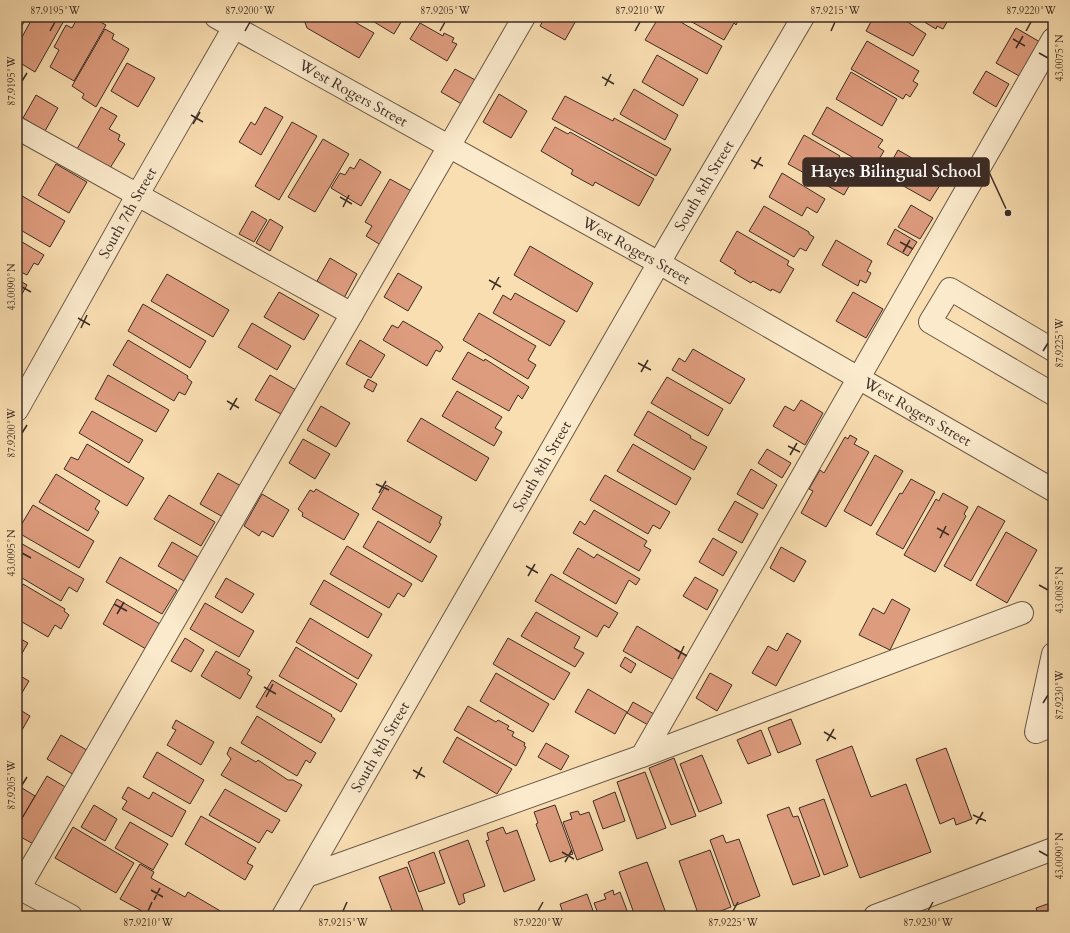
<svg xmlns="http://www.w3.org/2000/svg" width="1070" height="933" font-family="Cardo,serif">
	<rect width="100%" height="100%" fill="#f9deb1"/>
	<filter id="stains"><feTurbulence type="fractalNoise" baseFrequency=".005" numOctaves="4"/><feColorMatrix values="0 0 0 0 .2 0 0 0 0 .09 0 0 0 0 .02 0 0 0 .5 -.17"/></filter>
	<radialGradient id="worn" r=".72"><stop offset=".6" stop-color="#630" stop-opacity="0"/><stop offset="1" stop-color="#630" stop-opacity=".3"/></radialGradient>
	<path fill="#de9c7e" stroke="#3c2c25" d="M17 17H27L17 34Z
		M33 17H66L35 72 17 61V46Z
		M78 17H91L106 25 74 81 50 67 59 50 54 47 66 25 72 28Z
		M306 17H346L374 33 359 58 307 28 304 20Z
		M366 17H404L394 34Z
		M545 17H578L565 40 540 26Z
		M659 17H672L722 46 707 74 645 40Z
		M683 17H740L736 25 734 23 724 40Z
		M871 17H900L926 34 913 56 866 31 873 18Z
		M916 17H941L947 22 943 29 937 26 936 29Z
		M420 23 443 36 444 33 454 38 452 42 457 44 447 61 410 39Z
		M1016 28 1040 42 1021 77 996 63Z
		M105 29 114 34 112 39 129 49 96 107 82 98 84 94 72 86Z
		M867 41 919 71 913 81 918 84 910 97 906 94 903 99 851 69Z
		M657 55 698 79 683 106 642 82Z
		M127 63 155 78 138 107 111 91Z
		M455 69 479 82 465 106 441 92Z
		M986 71 1009 84 996 107 973 93Z
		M851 72 897 99 882 126 836 99Z
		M634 89 678 115 665 140 620 114Z
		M499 94 527 111 511 138 483 122Z
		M36 95 58 108 45 131 23 118Z
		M565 96 613 121 614 118 671 149 656 176 552 119Z
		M101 107 117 116 109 129 120 135 118 140 125 144 110 168 77 149Z
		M265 107 283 117 261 155 239 142 251 122 255 125Z
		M827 107 883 140 878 147 884 151 873 169 812 134Z
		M292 122 317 136 279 200 255 186Z
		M555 127 568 134 570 132 654 179 639 206 595 182 593 186 571 174 573 170 541 151Z
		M804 135 840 156 838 159 858 170 844 195 788 164Z
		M323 139 349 154 315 212 288 197Z
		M898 150 945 177 930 201 884 175Z
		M360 159 381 172 361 206 331 188 340 173 345 175 350 167 354 169Z
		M56 164 87 182 69 213 38 195Z
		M782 173 825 199 817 213 807 207 802 216 769 197Z
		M390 179 415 193 384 247 366 236 372 226 365 222Z
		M17 193 65 221 50 247 17 228Z
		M911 205 933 218 920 239 898 227Z
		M764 206 809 232V234L814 237 806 251 800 248 794 257 749 231Z
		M252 211 267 220 254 242 239 234Z
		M270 219 283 227 270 251 256 243Z
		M895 229 917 242 908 256 887 244Z
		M737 231 789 261 787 265 794 269 780 293 772 289 771 291 753 281 751 283 734 273 736 271 720 261Z
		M17 239 44 255 38 265 34 263 27 275 17 270Z
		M836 240 872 261 867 271 871 273 866 283 860 280 858 286 822 265Z
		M530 246 593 283 577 312 514 275Z
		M330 258 357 274 344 298 317 281Z
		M398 273 422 287 408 311 384 297Z
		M167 274 229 310 213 337 151 301Z
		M17 279 27 285 17 303Z
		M279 292 319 315 304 340 264 317Z
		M853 292 883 309 866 338 836 321Z
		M515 293 565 321 550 346 493 313 503 295 511 300Z
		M143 304 206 341 190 368 128 331Z
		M479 313 536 346 528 360 536 365 528 379 463 340Z
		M403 321 439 342 443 347 440 352 436 350 427 366 383 340 392 325 398 328Z
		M252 323 291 346 277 370 238 347Z
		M128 340 188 376 187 378 192 382 185 395 179 392 174 401 113 365Z
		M360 340 385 355 371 378 346 364Z
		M693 349 745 379 730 404 672 370 679 358 685 362Z
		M468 352 484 361 485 359 529 387 522 399 518 395 509 411 452 379Z
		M108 375 169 410 156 432 95 399Z
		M270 375 296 390 281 414 255 400Z
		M667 377 723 409 708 436 651 403Z
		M368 379 377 384 373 392 364 387Z
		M457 391 502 417 495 428 502 432 494 446 442 416Z
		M801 400 823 413 805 445 773 426 785 406 794 411Z
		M321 406 350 423 336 447 307 430Z
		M92 411 143 440 129 463 79 433Z
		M648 411 691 436 690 438 707 447 694 470 634 435Z
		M421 418 489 458 476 481 407 441Z
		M850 435 857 439 854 444 869 452 826 527 801 513 813 491 809 489 820 470 824 473 845 437 848 439Z
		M303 439 330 454 315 479 289 463Z
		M87 444 144 478 127 506 64 469 71 457 78 460Z
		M633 444 691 478 676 505 617 471Z
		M767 449 791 463 782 478 758 463Z
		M875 455 903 471 871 526 844 511Z
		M751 469 777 485 763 509 737 494Z
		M218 473 241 486 223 517 200 504Z
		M56 474 100 501 95 509 99 512 88 531 39 502Z
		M605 475 670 512 660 529 653 525 648 534 590 500Z
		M911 479 935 492 903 549 876 534 900 493 902 494Z
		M386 485 442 517 439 523 441 524 430 543 372 509Z
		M316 489 359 514 344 540 302 516 303 513 298 509 310 490 314 492Z
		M943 493 968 507 964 514 966 516 935 572 904 555 936 499 939 501Z
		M262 494 289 510 273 537 262 531 259 536 244 526Z
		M169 495 215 522 201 546 154 519Z
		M735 501 758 514 742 543 718 530Z
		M33 505 94 541 79 568 17 532Z
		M978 506 1005 521 971 581 944 566Z
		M594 510 647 541 644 546 651 550 639 571 573 533 580 521 585 525Z
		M378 521 437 556 422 582 363 547Z
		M1006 532 1037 550 1007 603 976 585Z
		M713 538 737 552 723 576 699 562Z
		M17 541 84 579 77 592 69 587 61 601 17 575Z
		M172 542 198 557 184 581 158 566Z
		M347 546 412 584 404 597 398 593 389 608 330 574Z
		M781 547 806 561 794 582 770 568Z
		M578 548 594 558 597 554 640 579 636 585 629 580 616 604 563 573Z
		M120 557 177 590 162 614 106 582Z
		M551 574 618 613 609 628 604 625 597 637 535 601Z
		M695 577 718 590 707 610 683 596Z
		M226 578 254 594 242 613 215 597Z
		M324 580 382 614 368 638 310 604Z
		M23 584 65 609 64 611 69 615 61 629 55 625 48 637 17 619V587L20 589Z
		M117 599 160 624 146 649 103 624Z
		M892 599 910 609 890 650 859 635 873 608 884 614Z
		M205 603 254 631 239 657 190 629Z
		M536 612 580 637 574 648 584 653 575 667 521 636Z
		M310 618 372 655 358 679 296 642Z
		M637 626 687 656 674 680 623 651Z
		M787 633 801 641 776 686 752 673 768 646 777 651Z
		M17 637 28 643 17 662Z
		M185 638 204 650 191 672 171 661Z
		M508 638 570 673 554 700 493 664Z
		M296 647 357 684 341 712 279 676Z
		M216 651 250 670 247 674 252 677 240 699 201 676Z
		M625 657 636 664 631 673 620 666Z
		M496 673 549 704 533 732 480 701Z
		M710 673 732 685 717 711 696 698Z
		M17 674 29 681 17 701Z
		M272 680 332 715 331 716 335 719 321 743 256 707Z
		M588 689 627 712 615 734 575 712Z
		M633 702 654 714 648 725 627 713Z
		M468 706 496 722 498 720 509 726 507 729 514 732 512 736 525 743 524 746 526 747 516 766 454 730Z
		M17 708 30 716 18 737H17Z
		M257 716 316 753 310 763 306 760 297 776 241 743Z
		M791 719 801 744 778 753 768 728Z
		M176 720 214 742 201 765 167 745 176 730 172 728Z
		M761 730 771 755 748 764 737 740Z
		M61 735 90 752 76 776 47 759Z
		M457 737 512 769 497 794 443 762Z
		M546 743 569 756 561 770 538 757Z
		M852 746 871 797 906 784 931 852 860 878 816 760Z
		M230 747 256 762 258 760 288 780H293L302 785 286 812 221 775 231 759 227 754Z
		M946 748 972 819 956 825 954 818 940 824 916 759Z
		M157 752 204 780 190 804 143 777Z
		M702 755 722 803 699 812 680 764Z
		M674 758 696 816 671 825 649 768Z
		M645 772 666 828 637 839 617 782Z
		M47 776 72 791 39 847 17 835V827Z
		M128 787 149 799 153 792 186 811 172 837 122 809 127 801 122 798Z
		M22 788 35 796 19 823 17 821V796Z
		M225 789 280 820 272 833 267 830 259 843 209 815Z
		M615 792 625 821 603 829 593 801Z
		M824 799 848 866 824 875 799 808Z
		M94 805 117 819 105 841 81 827Z
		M555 805 573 854 550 862 536 824 538 823 534 812Z
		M789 807 793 817 798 816 820 876 793 885 767 815Z
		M578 811 580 815 589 812 603 850 577 860 563 822 572 819 570 813Z
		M201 816 256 848 247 863 253 866 245 880 185 844Z
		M130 822 168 844 153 870 115 848Z
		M73 827 134 863 116 893 55 858Z
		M503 827 506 834 517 830 535 880 504 892 486 841 489 840 487 833Z
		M723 835 726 843 739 839 760 896 734 906 710 840Z
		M468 840 485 886 463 894 465 902 459 905 439 851Z
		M710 850 731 907 718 912 719 916H699L679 861Z
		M434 852 445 883 419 892 408 862Z
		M647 862 667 916H635L619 872Z
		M140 864 154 872 151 878 185 897 188 892 229 916H151L120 899Z
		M407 867 425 916H394L379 877Z
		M613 890 614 895 620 892 629 916H599L594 903 606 899 604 894Z
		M587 894 595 916H564L560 904Z
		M1053 902V916H1039L1036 908Z"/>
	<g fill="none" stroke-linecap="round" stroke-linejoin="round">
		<defs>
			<g id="minor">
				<path id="s1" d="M216 17 659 263 1053 490"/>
				<path d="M17 128 352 314"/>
				<path d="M1053 350 950 289 930 322 1053 394"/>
				<path id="s2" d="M17 410 138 194 240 17"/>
				<path d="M1053 654 1036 732 1053 725"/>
				<path d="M642 756 1053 39"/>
				<path d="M307 876 642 756 1022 613"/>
				<path d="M17 887 71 916"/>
				<path d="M17 892 524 17"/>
				<path id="s3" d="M283 916 671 242 803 17"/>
				<path d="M875 916 1053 849"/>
			</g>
		</defs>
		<use href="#minor" stroke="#6b5848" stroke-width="24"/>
		<use href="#minor" stroke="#fbeacc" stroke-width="22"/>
	</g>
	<path fill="none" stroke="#3c2c25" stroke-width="1.5" d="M50 31 55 22M245 31 250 22M440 31 445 22M635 31 640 22M831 31 835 22M1026 31 1031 22M1013 39 1025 46M1016 48 1023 36M1039 53 1048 58M602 77 614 84M22 81 27 73M605 86 611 74M191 115 203 122M193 124 200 112M751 160 763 166M754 169 761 157M340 197 352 204M343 207 349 195M900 242 913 249M903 252 910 240M489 280 501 287M22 287 31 292M492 290 499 277M78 318 90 325M81 328 87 315M1043 351 1048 343M638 363 651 370M641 372 648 360M227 401 239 408M230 410 237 398M22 433 27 425M788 446 800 452M790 455 797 443M376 484 389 490M379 493 386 481M937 528 949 535M940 538 946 526M22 553 31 558M526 566 538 573M528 576 535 564M1039 585 1048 590M114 604 127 611M117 614 124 602M675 649 687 656M678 659 684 646M264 687 276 694M266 697 273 684M1043 703 1048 695M824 732 836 739M827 741 834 729M413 770 425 777M416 779 422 767M22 785 27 777M973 815 986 821M976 824 983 812M1039 851 1048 856M562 852 574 859M565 862 572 850M151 890 163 897M154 900 160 888M148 911 152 902M343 911 347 902M538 911 543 902M733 911 738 902M928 911 933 902"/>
	<g text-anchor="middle" stroke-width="3" stroke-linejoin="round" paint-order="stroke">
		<g font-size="15" fill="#3c2c25" stroke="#fbeacc">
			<text dy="5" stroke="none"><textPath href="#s1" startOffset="157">West Rogers Street</textPath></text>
			<text dy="5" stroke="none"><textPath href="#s3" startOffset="843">South 8th Street</textPath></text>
			<text dy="5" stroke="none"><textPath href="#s2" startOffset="226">South 7th Street</textPath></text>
			<text dy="5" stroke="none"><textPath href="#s1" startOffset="481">West Rogers Street</textPath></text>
			<text dy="5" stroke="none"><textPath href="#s1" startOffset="805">West Rogers Street</textPath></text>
			<text dy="5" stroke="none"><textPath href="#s3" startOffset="519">South 8th Street</textPath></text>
			<text dy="5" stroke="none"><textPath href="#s3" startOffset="195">South 8th Street</textPath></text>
		</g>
	</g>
	<path fill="none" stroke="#3c2c25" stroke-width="1.5" d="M1008 213L989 172"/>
	<circle fill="#3c2c25" stroke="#fbeacc" stroke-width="1.5" cx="1008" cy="213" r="4"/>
	<rect fill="#3c2c25" stroke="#3c2c25" stroke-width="1.5" x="803" y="158" width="186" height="28" rx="4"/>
	<g font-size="16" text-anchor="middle" font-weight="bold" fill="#fff">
		<text x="896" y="177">Hayes Bilingual School</text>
	</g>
	<rect width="1070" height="933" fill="none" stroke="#f9deb1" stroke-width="44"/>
	<rect x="22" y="22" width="1026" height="889" fill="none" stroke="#3c2c25" stroke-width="1.5"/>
	<g font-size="10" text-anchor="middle" fill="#3c2c25">
		<text x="55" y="14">87.9195°W</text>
		<text x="250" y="14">87.9200°W</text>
		<text x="445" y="14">87.9205°W</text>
		<text x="640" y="14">87.9210°W</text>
		<text x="835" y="14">87.9215°W</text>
		<text x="1031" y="14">87.9220°W</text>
		<text transform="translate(1059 58) rotate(-90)" y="4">43.0075°N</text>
		<text transform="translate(11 81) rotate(-90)" y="4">87.9195°W</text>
		<text transform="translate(11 287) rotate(-90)" y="4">43.0090°N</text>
		<text transform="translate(1059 343) rotate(-90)" y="4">87.9225°W</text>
		<text transform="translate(11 433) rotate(-90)" y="4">87.9200°W</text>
		<text transform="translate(11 553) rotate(-90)" y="4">43.0095°N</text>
		<text transform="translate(1059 590) rotate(-90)" y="4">43.0085°N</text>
		<text transform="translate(1059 695) rotate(-90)" y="4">87.9230°W</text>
		<text transform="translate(11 785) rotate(-90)" y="4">87.9205°W</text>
		<text transform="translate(1059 856) rotate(-90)" y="4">43.0090°N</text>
		<text x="148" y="926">87.9210°W</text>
		<text x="343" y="926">87.9215°W</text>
		<text x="538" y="926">87.9220°W</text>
		<text x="733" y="926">87.9225°W</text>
		<text x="928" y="926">87.9230°W</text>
	</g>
	<rect width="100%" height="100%" filter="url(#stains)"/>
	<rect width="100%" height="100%" fill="url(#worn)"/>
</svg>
